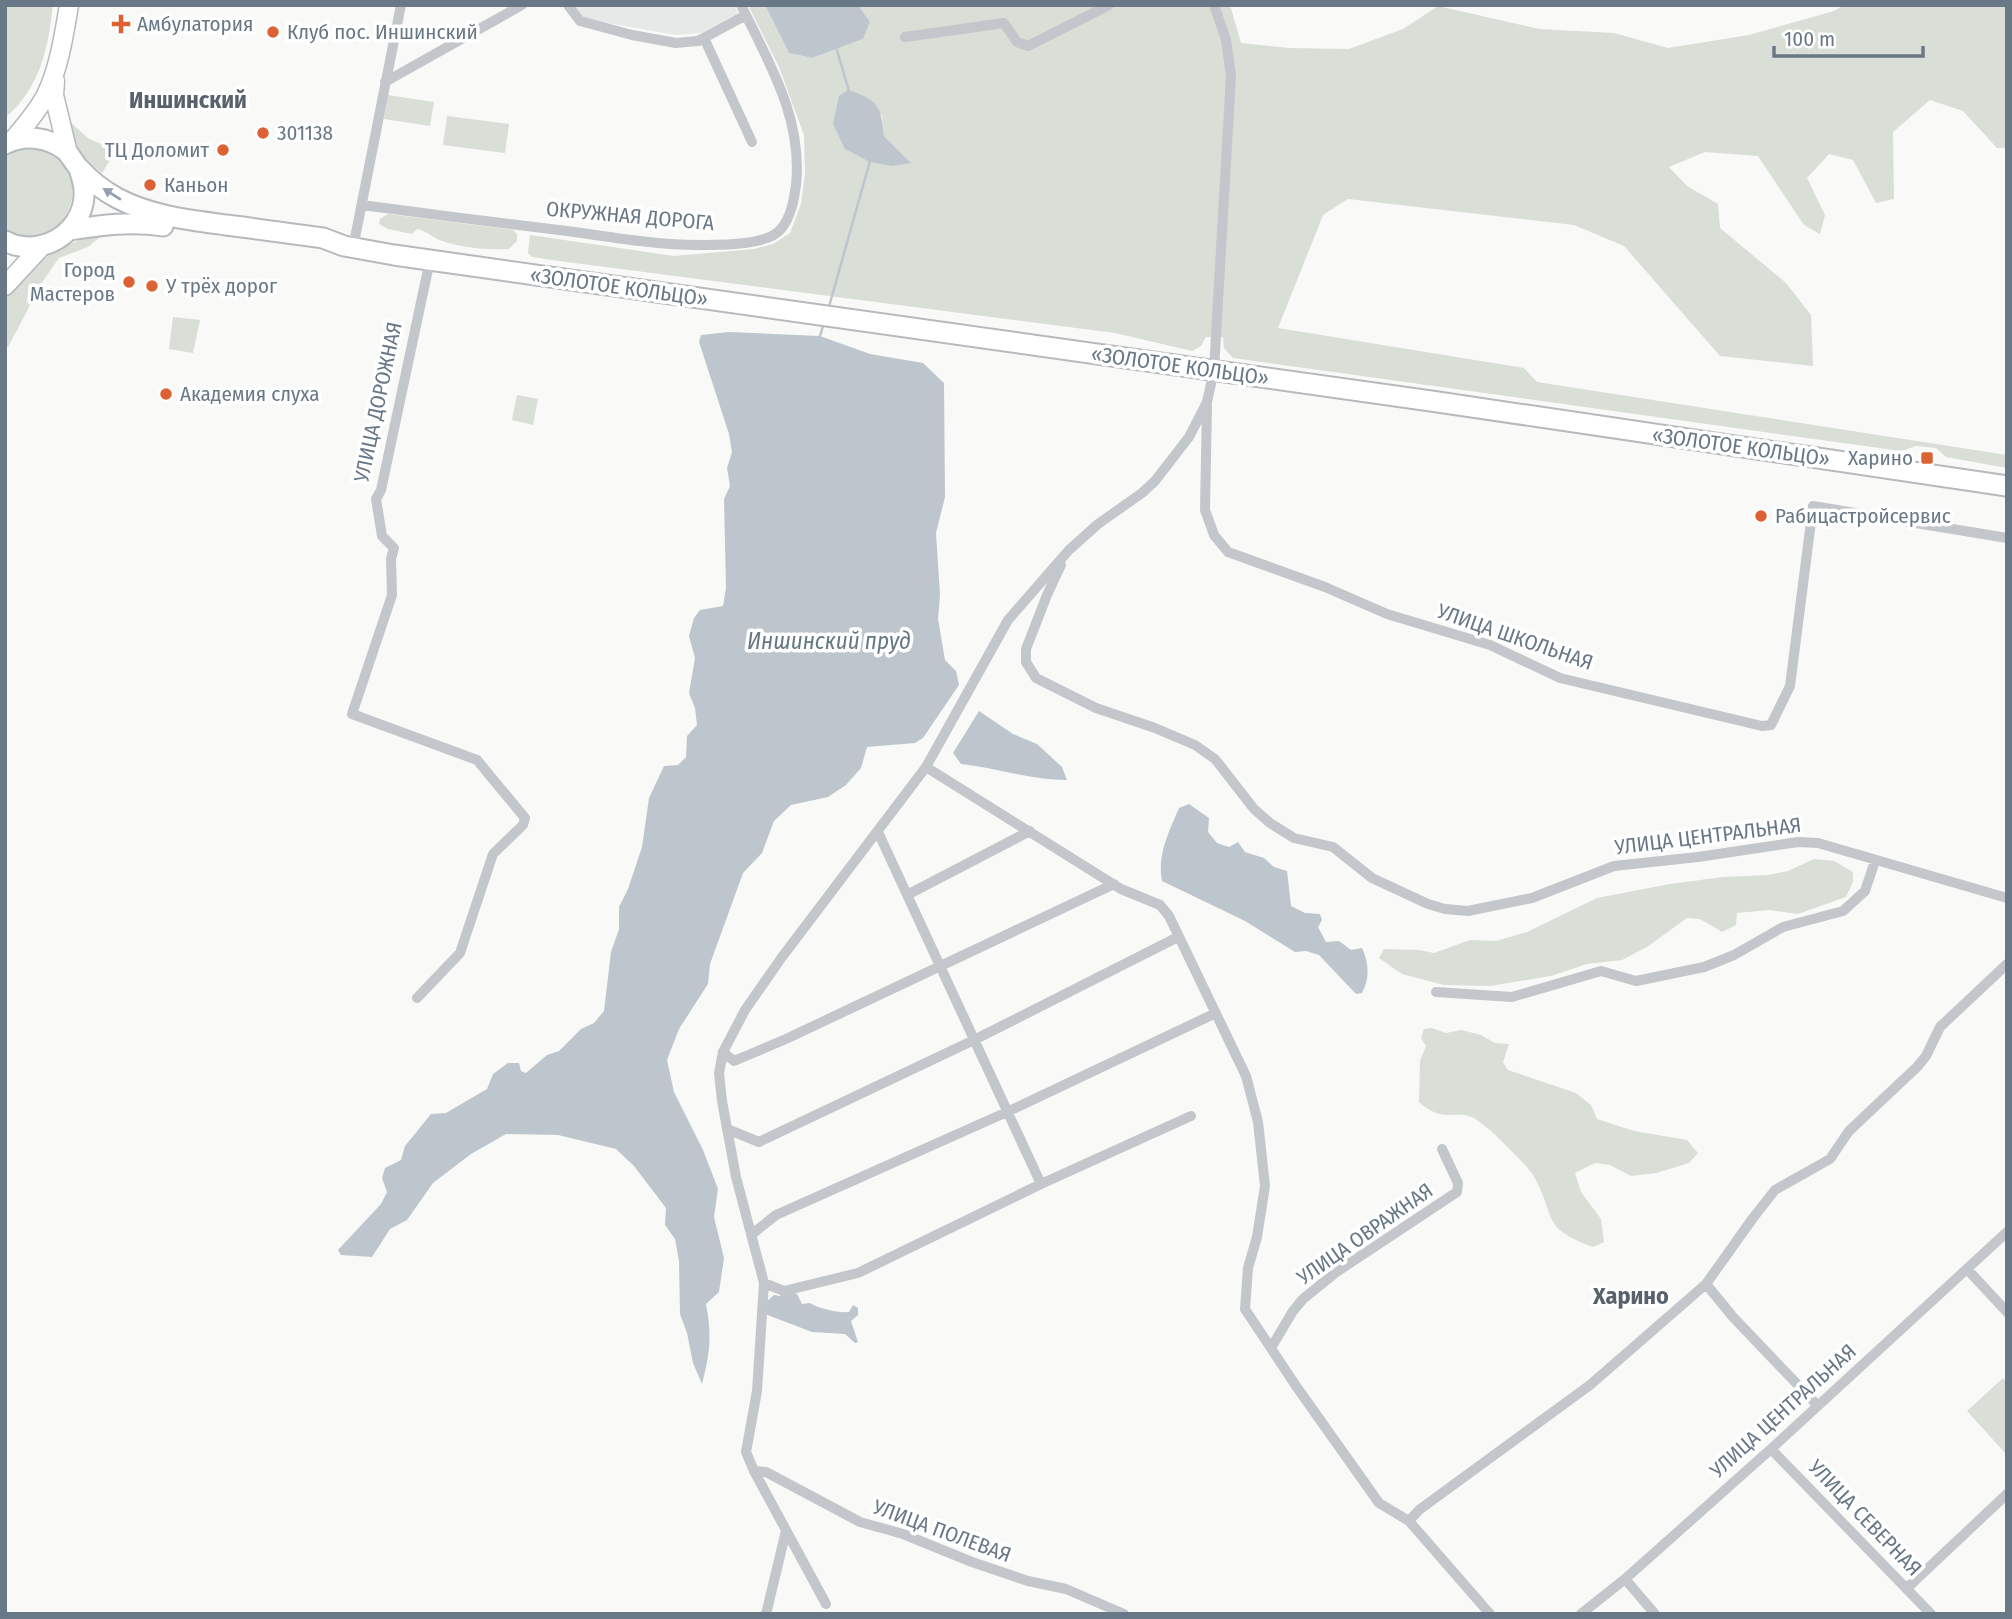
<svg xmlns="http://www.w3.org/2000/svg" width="2012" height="1619" font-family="'Fira Sans Condensed',sans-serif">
	<rect width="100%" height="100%" fill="#f9f9f7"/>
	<path fill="#e7e8e8" d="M575 5H734L738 13 700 33 676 35 584 19Z"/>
	<path fill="#d9ded6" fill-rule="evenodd" d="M5 5H53C48 50 40 88 5 118Z
		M748 5H765L789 53 812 58 863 39 870 22 858 5H1230L1241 43 1288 48 1349 49 1403 29 1438 6 1539 29 1614 33 1668 48 1749 35 1834 11 1844 5H2007V148H1997L1963 111 1930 100 1893 132 1894 199 1876 203 1853 160 1829 154 1807 178 1825 215 1820 234 1804 225 1758 156 1705 152 1669 167 1687 186 1718 204 1720 228 1786 283 1811 315 1813 366 1720 356 1624 246 1574 225 1348 199 1323 215 1278 328 1524 368 1537 382 2007 455V468L1946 457 1936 448 1916 446 1901 451 1233 358 1224 348 1223 337H1206L1201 346 1192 351 1115 333 559 261 532 257 528 253 530 235 674 256 754 249 773 244 790 233 801 204 805 173 804 135 779 67ZM882 115 884 136 910 162 833 124Z
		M388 95 434 102 430 126 384 119Z
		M447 116 509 124 505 153 443 145Z
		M69 121 88 138 116 151 102 173C84 159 71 145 69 121Z
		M25 148C108 153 70 266 5 230V155Z
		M388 214 513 230 517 234V241L509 249C487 250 463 248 442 241 433 238 426 230 417 229L412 234 388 229 379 224 380 219Z
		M89 237H100L88 247 59 258 43 281 8 347 5 346C5 332 3 316 5 302 10 275 64 243 89 237Z
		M173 317 200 320 193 353 169 349Z
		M517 395 538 399 533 425 512 420Z
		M1814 859 1834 861 1853 872V882L1846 897 1798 914 1769 910 1737 913 1736 925 1722 932 1700 919 1687 918 1647 947 1622 960 1587 964 1551 976 1490 986 1444 985 1402 974 1379 958 1384 949 1419 950 1434 953 1470 940 1496 941 1527 932 1597 898 1670 884 1723 877 1768 875 1788 871Z
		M1432 1028 1446 1033 1461 1030 1481 1035 1495 1043 1509 1044 1503 1062 1508 1070 1576 1093 1591 1105 1597 1119 1634 1131 1687 1140 1698 1153 1689 1163 1656 1173 1631 1176 1610 1165 1595 1163 1575 1173 1581 1192 1601 1219 1604 1242 1593 1247C1541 1227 1557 1221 1535 1178 1529 1167 1501 1141 1491 1131 1486 1127 1479 1121 1474 1118 1454 1108 1445 1125 1419 1102L1420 1061 1426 1046 1421 1038 1424 1029Z
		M2003 1378 2007 1383V1455L1967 1411Z"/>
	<path fill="#bdc6cc" d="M765 5H858L870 22 863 39 812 58 789 53Z
		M848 90C878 100 881 105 884 136L911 163 893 166 870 162 845 149 833 124 839 96Z
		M729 332 820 336 870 354 923 363 944 383 945 497 936 533 940 595 938 619 945 660 956 671 959 685 923 738 915 743 867 747 861 768 846 785 828 797 791 805 774 821 762 853 743 873 710 964 708 984 679 1029 667 1060 674 1092 703 1150 718 1189 714 1217 724 1258 719 1292 706 1304C712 1335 710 1353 702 1384L693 1363 687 1333 680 1314 679 1261 675 1239 665 1225 666 1208 634 1166 616 1149 558 1135 506 1134 471 1154 433 1183 407 1220 390 1229 372 1257 341 1255 338 1250 381 1204 387 1192 382 1178 385 1168 401 1160 405 1146 431 1114 446 1113 487 1089 493 1074 508 1063H519L521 1071 526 1073 547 1055 559 1051 581 1029 594 1023 604 1011 611 952 619 929V907L628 889 642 847 649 798 664 766 678 765 686 757 687 736 697 725 695 708 689 693 695 658 689 636 694 618 700 610 723 606 726 588 724 499 730 486 727 468 732 452 729 434 699 342 701 335Z
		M979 711 1013 734 1037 744 1062 767 1067 780C1031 780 997 768 961 764L953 753Z
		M1189 804 1209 818 1208 832 1217 843 1229 847 1238 842 1245 852 1264 858 1274 867 1287 871 1291 906 1305 913 1320 914 1322 920 1318 927 1326 942 1339 941 1351 950 1362 948C1369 963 1370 978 1362 993L1356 994 1319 955 1306 951 1295 952 1245 921 1162 881C1157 854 1169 832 1179 808Z
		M790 1292 797 1294 802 1304 810 1303C819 1309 839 1313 849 1312L853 1305 858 1308V1315L851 1321 858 1342 855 1343 845 1334 812 1332 765 1314 766 1302 774 1295 780 1296 782 1293Z"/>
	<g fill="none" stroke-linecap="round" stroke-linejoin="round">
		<path stroke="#bdc6cc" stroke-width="2.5" d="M836 47 849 91
			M828 310 870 161
			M820 336 824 323"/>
		<defs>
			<path id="primary" d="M55 81 54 95 68 153
				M14 139C25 125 38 111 46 95 59 68 64 35 69 5
				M5 286 42 246"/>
			<path id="highway" d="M5 144C25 134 49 137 66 151 71 156 74 163 79 168 89 179 104 191 117 198 151 216 189 220 226 225 259 229 291 234 323 238L344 246 394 255 1431 401 2007 486
				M70 230C102 225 131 221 163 226
				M5 241C39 259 82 234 84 196 85 186 82 178 79 169"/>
		</defs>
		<use href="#primary" stroke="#b6babe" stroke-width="21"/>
		<use href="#highway" stroke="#b6b9bd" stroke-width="23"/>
		<path stroke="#c3c6ca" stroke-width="10" d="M568 5 580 21 632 35 676 43 698 41 746 15
			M905 37 1004 23 1017 42 1028 46 1109 5
			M704 38 752 142
			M385 82 522 5
			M362 205C430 214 499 223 567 231 611 237 655 245 699 245 720 245 767 246 781 229 791 217 794 200 796 185 803 118 769 63 741 5
			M353 248 401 5
			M1207 405 1205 510 1214 535 1228 552 1325 587 1387 614 1490 645 1560 678 1762 726 1771 725 1790 686 1813 506 2007 538
			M1061 565 1047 595 1026 649V662L1036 678 1096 708 1155 728 1195 745 1215 759 1254 809 1270 823 1294 838 1333 847 1372 878 1428 904 1445 909 1468 911 1532 898 1614 866 1698 857 1798 842 1818 843 2007 898
			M926 767 1121 889 1160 905 1169 916 1246 1076 1258 1122 1265 1186 1257 1237 1248 1268 1245 1309 1296 1386 1379 1503 1409 1521 1490 1614
			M878 832 1041 1184
			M907 895 1030 831
			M1436 992 1512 997 1601 971 1636 981 1704 967 1734 955 1783 927 1843 911 1865 891 1875 861
			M417 998 460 953 493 854 523 825 525 818 477 760 352 714 392 595 391 559 394 548 382 536 376 499 381 490 430 260
			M723 1052 734 1061 786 1039 1114 884
			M727 1129 759 1142 974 1040 1178 937
			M751 1235 776 1215 1007 1112 1216 1013
			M1967 1269 2007 1312
			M764 1283 784 1291 858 1273 1041 1184 1191 1116
			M1706 1284 1733 1317 1818 1406
			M1271 1348 1293 1311 1303 1299 1335 1273 1457 1192 1458 1183 1442 1149
			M1771 1449 1931 1614
			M754 1471 766 1472 860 1522 903 1534 972 1562 1028 1581 1066 1589 1124 1614
			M1409 1521 1419 1510 1590 1385 1706 1284 1753 1218 1775 1190 1830 1159 1849 1131 1917 1067 1926 1056 1940 1027 2007 964
			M1625 1579 1655 1614
			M1907 1588 2007 1494
			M826 1604 754 1471 746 1452 757 1391 764 1283 736 1177 722 1101 719 1073 723 1052 745 1010 782 957 926 767 1008 620 1069 550 1098 524 1142 493 1155 481 1189 437 1207 402 1214 370 1231 76 1226 40 1214 5
			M766 1614 786 1531
			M1581 1614 1625 1579 1771 1449 2007 1232"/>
		<use href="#primary" stroke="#fff" stroke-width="18"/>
		<use href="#highway" stroke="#fff" stroke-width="19"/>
	</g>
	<defs><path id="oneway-solid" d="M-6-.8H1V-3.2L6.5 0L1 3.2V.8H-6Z" transform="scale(1.75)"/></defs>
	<use fill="#96a0ab" href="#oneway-solid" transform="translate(112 194) rotate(-148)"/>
	<g fill="#dd6233" stroke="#fff" stroke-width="2.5">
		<path d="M117.5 13.5h7v7h7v7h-7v7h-7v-7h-7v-7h7z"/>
		<circle cx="273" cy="32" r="7"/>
		<circle cx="263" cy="133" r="7"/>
		<circle cx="223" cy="150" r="7"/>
		<circle cx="150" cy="185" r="7"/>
		<circle cx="129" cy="282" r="7"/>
		<circle cx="152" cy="286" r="7"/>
		<circle cx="166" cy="394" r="7"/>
		<rect x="1920" y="451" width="14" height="14" rx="3.5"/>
		<circle cx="1761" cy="516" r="7"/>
	</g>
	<g text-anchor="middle" stroke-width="7" stroke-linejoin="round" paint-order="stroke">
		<g font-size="21" fill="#697887" stroke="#fff" text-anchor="start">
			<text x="137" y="31">Амбулатория</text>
			<text x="287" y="39">Клуб пос. Иншинский</text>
			<text x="277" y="140">301138</text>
			<text x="209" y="157" text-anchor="end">ТЦ Доломит</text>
			<text x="164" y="192">Каньон</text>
			<text x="115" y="277" text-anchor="end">Город<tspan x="115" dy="24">Мастеров</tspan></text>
			<text x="166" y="293">У трёх дорог</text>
			<text x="180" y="401">Академия слуха</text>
			<text x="1913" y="465" text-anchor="end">Харино</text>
			<text x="1775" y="523">Рабицастройсервис</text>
		</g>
		<g font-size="21" fill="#697887" stroke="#fff">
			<text transform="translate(630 216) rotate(5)" y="7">ОКРУЖНАЯ ДОРОГА</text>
			<text transform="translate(619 287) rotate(8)" y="7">«ЗОЛОТОЕ КОЛЬЦО»</text>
			<text transform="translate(1180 366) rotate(8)" y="7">«ЗОЛОТОЕ КОЛЬЦО»</text>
			<text transform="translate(378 402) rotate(-78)" y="7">УЛИЦА ДОРОЖНАЯ</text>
			<text transform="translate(1741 447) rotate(8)" y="7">«ЗОЛОТОЕ КОЛЬЦО»</text>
			<text transform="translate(1515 637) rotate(19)" y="7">УЛИЦА ШКОЛЬНАЯ</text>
			<text transform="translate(1708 836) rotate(-7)" y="7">УЛИЦА ЦЕНТРАЛЬНАЯ</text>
			<text transform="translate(1365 1234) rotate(-35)" y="7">УЛИЦА ОВРАЖНАЯ</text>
			<text transform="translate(1783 1411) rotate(-42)" y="7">УЛИЦА ЦЕНТРАЛЬНАЯ</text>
			<text transform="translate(1865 1518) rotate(46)" y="7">УЛИЦА СЕВЕРНАЯ</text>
			<text transform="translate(942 1531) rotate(20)" y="7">УЛИЦА ПОЛЕВАЯ</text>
		</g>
		<g font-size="23" font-style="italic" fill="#657882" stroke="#fff">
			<text x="829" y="649">Иншинский пруд</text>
		</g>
		<g font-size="24" font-weight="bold" fill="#57626c" stroke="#fff">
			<text x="188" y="108">Иншинский</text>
			<text x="1631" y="1304">Харино</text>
		</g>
	</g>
	<rect width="2012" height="1619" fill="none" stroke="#697887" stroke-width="14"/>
	<path d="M1774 46v10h149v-10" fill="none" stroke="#697887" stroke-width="3.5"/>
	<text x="1784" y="46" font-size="21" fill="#697887" stroke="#ffffff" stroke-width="5" paint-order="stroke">100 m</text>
</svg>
